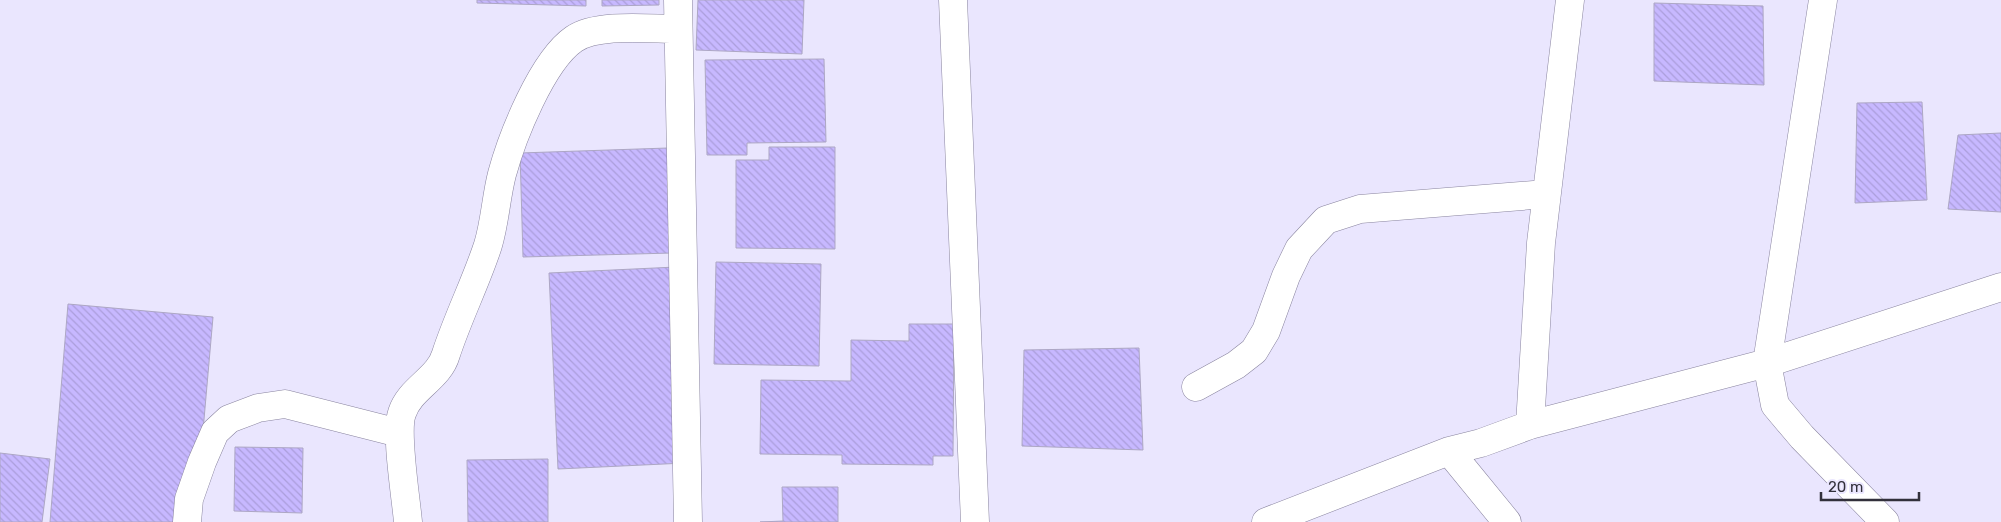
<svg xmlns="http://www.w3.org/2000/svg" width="2001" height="522" font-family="Rubik,sans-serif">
	<defs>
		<pattern id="building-back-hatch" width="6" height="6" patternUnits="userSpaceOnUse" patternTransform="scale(1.25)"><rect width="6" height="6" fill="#c7b8ff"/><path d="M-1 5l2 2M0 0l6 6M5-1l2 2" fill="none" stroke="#ab9edb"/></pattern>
	</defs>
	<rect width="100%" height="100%" fill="#eae6fe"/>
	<path fill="url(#building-back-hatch)" stroke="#ada7c4" d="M477 0H586V6L477 3Z
		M602 0H659V5L602 6Z
		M698 0H804L802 54 696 50Z
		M1654 3 1763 6 1764 85 1654 81Z
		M824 59 826 142 747 143V155H707L705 60Z
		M1922 102 1927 200 1855 203 1857 103Z
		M2001 133V212L1948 209 1958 135Z
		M769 147H835V249L736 248V160H769Z
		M668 148 672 253 523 257 520 153Z
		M716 262 821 264 819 366 714 364Z
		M676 267 685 463 558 469 549 273Z
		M68 304 213 317 195 522H50Z
		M909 324H954L953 456H933V465L842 464V455L760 454 761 380 851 381V340L909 341Z
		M1139 348 1143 450 1022 446 1024 350Z
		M235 447 303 448 302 513 234 511Z
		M0 453 50 459 42 522H0Z
		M548 459V522H468L467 460Z
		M782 487H838V522H760L783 521Z"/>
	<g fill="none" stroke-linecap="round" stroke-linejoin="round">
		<defs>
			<path id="street" d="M678 0 688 522
				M953 0 975 522
				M1823 0 1767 363 1775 405 1802 437 1885 522
				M1196 387 1236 365 1254 351 1266 331 1286 276 1299 249 1326 220 1360 209 1546 194
				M1530 425 1541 243 1570 0
				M1449 451 1507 522
				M187 522 189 499 202 462 215 432 229 419 258 408 285 404 399 433
				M408 522C406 498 395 432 402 413 410 388 439 379 446 354 458 317 476 282 488 245 495 222 496 197 502 174 512 137 542 61 574 39 598 23 649 29 678 29
				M1266 522 1449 451 1481 443 1530 425 1767 363 2001 287"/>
		</defs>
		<use href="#street" stroke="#89849f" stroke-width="29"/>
		<use href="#street" stroke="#fff" stroke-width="28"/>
	</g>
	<path d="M1821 492v8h98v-8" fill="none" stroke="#32303b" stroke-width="2.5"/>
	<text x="1828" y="492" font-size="15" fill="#32303b" stroke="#eae6fe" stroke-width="4" paint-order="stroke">20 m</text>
</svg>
